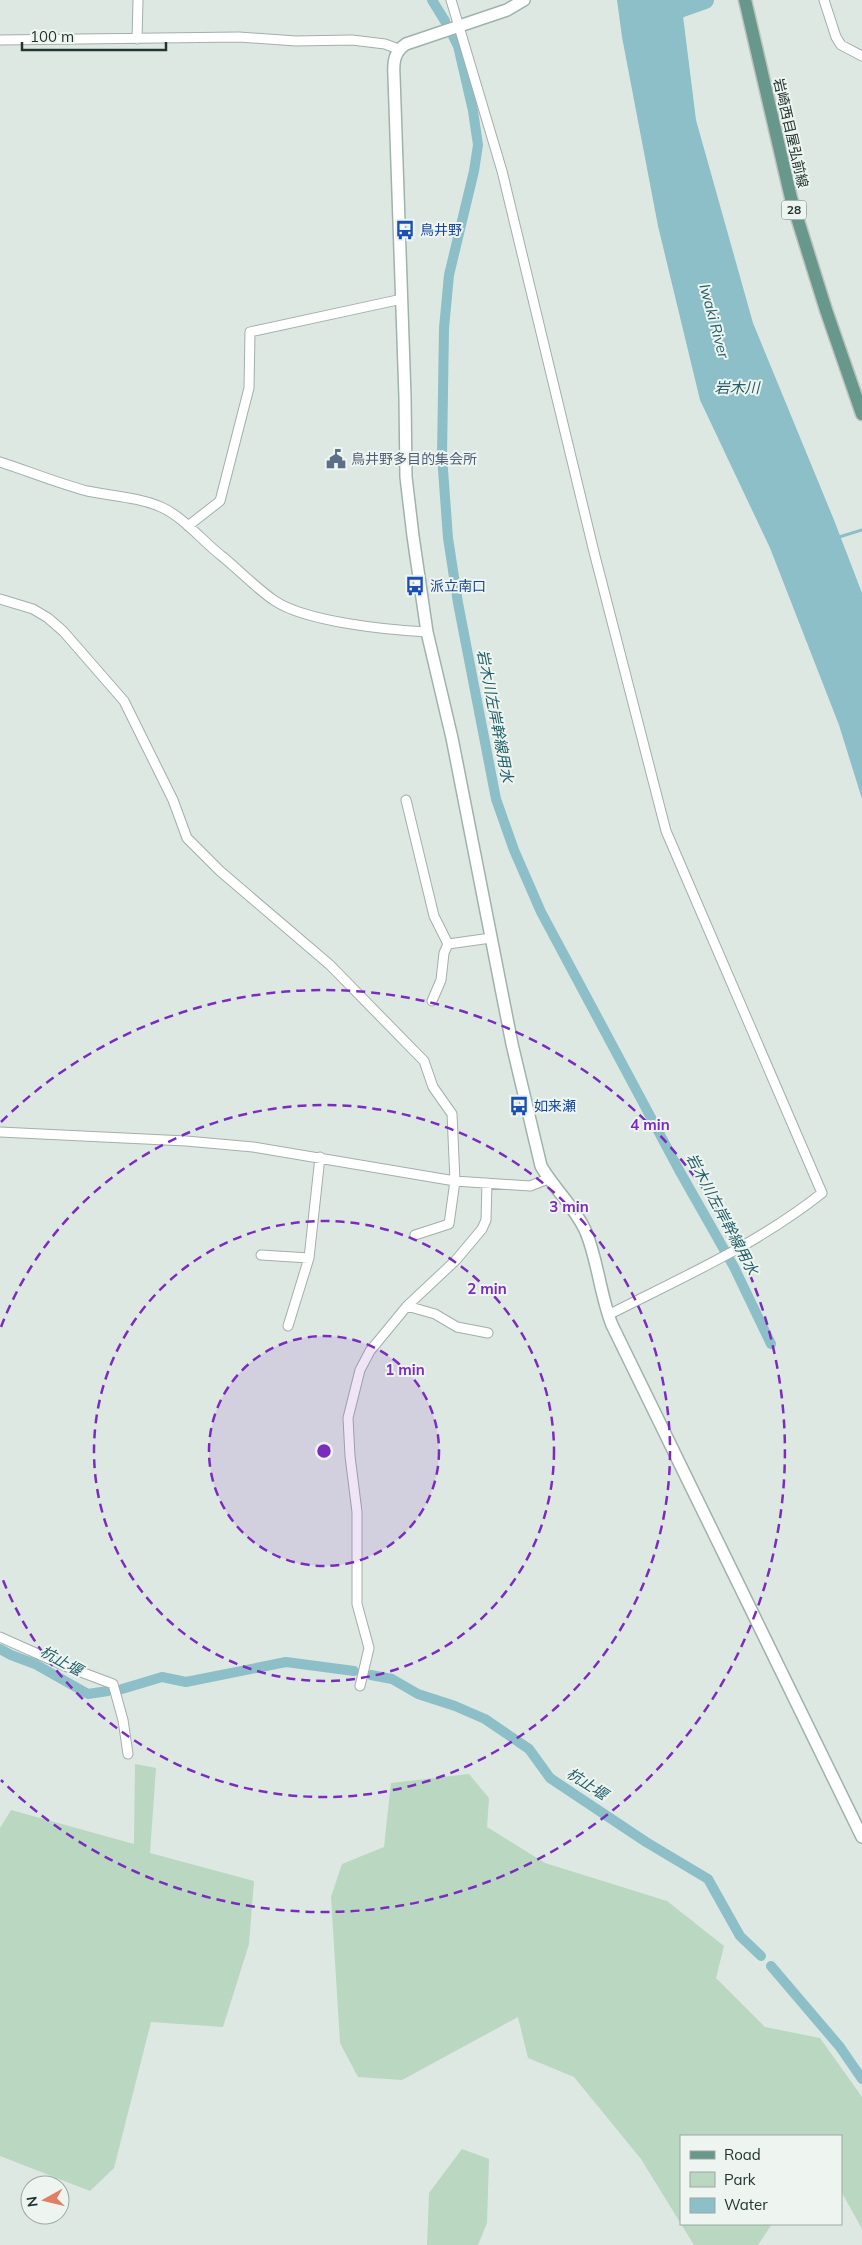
<svg xmlns="http://www.w3.org/2000/svg" width="862" height="2245" font-family="Mulish,'Noto Sans JP',sans-serif">
	<rect width="100%" height="100%" fill="#dee8e3"/>
	<path fill="#b9d7c1" d="M135 1764 156 1768 150 1853 254 1881 249 1944 223 2027 151 2022 114 2168 90 2191 0 2156V1828L11 1810 134 1844Z
		M469 1774 489 1798 487 1827 545 1863 667 1901 724 1946 716 1978 765 2027 820 2038 862 2097V2229L841 2191V2136H681V2224H772L758 2245H694L641 2159 574 2077 528 2058 518 2017 402 2080 358 2077 340 2043 331 1897 342 1864 384 1847 391 1783Z
		M462 2149 489 2159 487 2223 478 2245H427L429 2193Z"/>
	<path fill="#8cbfc7" d="M617 0H681L696 120 753 323 834 520 862 593V799L839 725 770 548 700 400 658 226 622 37Z"/>
	<g fill="none" stroke-linecap="round" stroke-linejoin="round">
		<path stroke="#8cbfc7" stroke-width="3" d="M839 537 862 530"/>
		<path stroke="#8cbfc7" stroke-width="10" d="M432 0 445 21
			M453 36 458 46 473 111 478 145 474 171 449 275 444 328 442 456 448 538 458 603 496 799 514 850 541 912 679 1170 734 1267 771 1344
			M0 1649 11 1655 35 1664 88 1694 108 1691
			M371 1675 392 1679 418 1694 455 1706 485 1719 529 1749 550 1778 646 1842 708 1879 740 1936 761 1956
			M122 1689 162 1677 186 1682 286 1662 354 1671
			M771 1966 840 2047 862 2079"/>
		<path stroke="#8cbfc7" stroke-width="18" d="M660 9 671 12 705 0"/>
		<defs>
			<path id="street" d="M451 0 502 171 594 552 666 831 822 1193C758 1244 681 1278 608 1315
				M824 0 836 37 841 45 862 56
				M137 39 138 0
				M0 40 239 37 296 41 352 40 385 44 398 49
				M0 462C28 471 57 483 87 491 111 496 138 497 161 507 184 517 203 542 223 557 240 571 257 589 275 601 307 622 388 630 427 632
				M188 526 220 501 249 388 250 332 402 299
				M0 599 33 609 48 618 63 631 124 701 173 800 187 838 220 871 330 965 424 1061 433 1087 452 1114 455 1181 449 1224 415 1235
				M406 800 434 916 448 944 444 953 441 980 432 1001
				M448 944 491 938
				M0 1132 186 1141 253 1147 455 1181 530 1186 548 1179
				M261 1255 309 1258
				M407 1306 435 1314 457 1327 488 1333
				M288 1326 309 1258 320 1157
				M0 1637 65 1666 113 1684 123 1720 128 1754
				M360 1686 369 1648 357 1604V1512L350 1456 348 1418 360 1370 370 1351 407 1306 456 1260 482 1229 486 1220 487 1183"/>
			<path id="secondary" d="M524 0 507 10 406 44C394 52 393 62 394 76L405 397 406 477 413 536 427 632 452 738 512 1044 541 1166C554 1189 575 1207 586 1232 598 1261 600 1295 612 1325L862 1837"/>
			<path id="primary" d="M745 0 791 198 826 310 862 414"/>
		</defs>
		<use href="#street" stroke="#a2afaa" stroke-width="11"/>
		<use href="#secondary" stroke="#9fb2ab" stroke-width="14"/>
		<use href="#primary" stroke="#bdc2c1" stroke-width="15"/>
		<use href="#street" stroke="#fff" stroke-width="9"/>
		<use href="#secondary" stroke="#fff" stroke-width="11"/>
		<use href="#primary" stroke="#68988b" stroke-width="12"/>
	</g>
	<circle cx="324" cy="1451" r="115" fill="#7b2cbf" fill-opacity=".12"/>
	<g fill="none" stroke="#7b2cbf" stroke-width="2.5" stroke-dasharray="9 6">
		<circle cx="324" cy="1451" r="115"/>
		<circle cx="324" cy="1451" r="230"/>
		<path d="M1 1327A346 346 0 1 1 1 1575"/>
		<path d="M1 1122A461 461 0 1 1 1 1780"/>
	</g>
	<defs>
		<symbol id="bus-bare" viewBox="-9 -9 18 18"><path d="M-5-6H5V4H4V6H2V4H-2V6H-4V4H-5ZM-3.5-4V0h7V-4ZM-3.5 1.2v1.5H-2V1.2ZM2 1.2v1.5H3.5V1.2Z" fill="#1a4fb4" stroke="#eef5f1" stroke-width="2.5" paint-order="stroke"/></symbol>
		<symbol id="civic-bare" viewBox="-9 -9 18 18"><path d="M-.6-6.5H3V-4.5H.6V-3L4-1V1h2V6H-6V1h2V-1L-.6-3ZM-1.2 2.5V6h2.4V2.5Z" fill="#5c6f8a" stroke="#eef5f1" stroke-width="2.5" paint-order="stroke"/></symbol>
	</defs>
	<g fill-rule="evenodd">
		<use href="#bus-bare" x="391" y="216" width="28" height="28"/>
		<use href="#civic-bare" x="322" y="445" width="28" height="28"/>
		<use href="#bus-bare" x="401" y="572" width="28" height="28"/>
		<use href="#bus-bare" x="505" y="1092" width="28" height="28"/>
	</g>
	<g text-anchor="middle" stroke-width="4" stroke-linejoin="round" paint-order="stroke">
		<rect fill="#eef5f1" stroke="#5f6f6a" stroke-width="1" x="781.5" y="200.5" width="25" height="19" rx="4"/>
		<g font-size="12" font-weight="bold" fill="#223530">
			<text x="794" y="214">28</text>
		</g>
		<g font-size="14" fill="#223530" stroke="#eef5f1">
			<text transform="translate(791 133) rotate(77)" y="5">岩崎西目屋弘前線</text>
		</g>
		<g font-size="14" fill="#164399" stroke="#eef5f1" text-anchor="start">
			<text x="420" y="235">鳥井野</text>
			<text x="430" y="591">派立南口</text>
			<text x="534" y="1111">如来瀬</text>
		</g>
		<g font-size="14" fill="#4e5e75" stroke="#eef5f1" text-anchor="start">
			<text x="351" y="464">鳥井野多目的集会所</text>
		</g>
		<g font-size="15" font-style="italic" fill="#245f69" stroke="#eef5f1">
			<text transform="translate(714 321) rotate(75)" y="5">Iwaki River</text>
			<text x="737" y="393">岩木川</text>
			<text transform="translate(495 716) rotate(79)" y="5">岩木川左岸幹線用水</text>
			<text transform="translate(722 1214) rotate(62)" y="5">岩木川左岸幹線用水</text>
			<text transform="translate(61 1661) rotate(29)" y="5">杭止堰</text>
			<text transform="translate(587 1784) rotate(33)" y="5">杭止堰</text>
		</g>
	</g>
	<circle cx="324" cy="1451" r="8" fill="#7b2cbf" stroke="#eef5f1" stroke-width="2.5"/>
	<g font-size="15" text-anchor="middle" font-weight="bold" fill="#7b2cbf" stroke="#eef5f1" stroke-width="4" stroke-linejoin="round" paint-order="stroke">
		<text x="650" y="1130">4 min</text>
		<text x="569" y="1212">3 min</text>
		<text x="487" y="1294">2 min</text>
		<text x="405" y="1375">1 min</text>
	</g>
	<rect x="680" y="2135" width="162" height="90" fill="#eef5f1" stroke="#9ca8a4"/>
	<rect x="690" y="2151" width="25" height="8" fill="#68988b" stroke="#9ca8a4"/>
	<text x="724" y="2160" font-size="15" fill="#223530">Road</text>
	<rect x="690" y="2172" width="25" height="15" fill="#b9d7c1" stroke="#9ca8a4"/>
	<text x="724" y="2185" font-size="15" fill="#223530">Park</text>
	<rect x="690" y="2198" width="25" height="15" fill="#8cbfc7" stroke="#9ca8a4"/>
	<text x="724" y="2210" font-size="15" fill="#223530">Water</text>
	<g transform="translate(45 2200) rotate(262)"><circle r="24" fill="#eef5f1" stroke="#9ca8a4"/>
	<path d="M0-4L9 19L0 12L-9 19Z" fill="#e07f64"/>
	<text y="-8" font-size="14" font-weight="bold" text-anchor="middle" fill="#223530">N</text>
	</g>
	<path d="M22 42v8h144v-8" fill="none" stroke="#223530" stroke-width="2.5"/>
	<text x="30" y="42" font-size="15" fill="#223530" stroke="#eef5f1" stroke-width="4" paint-order="stroke">100 m</text>
</svg>
